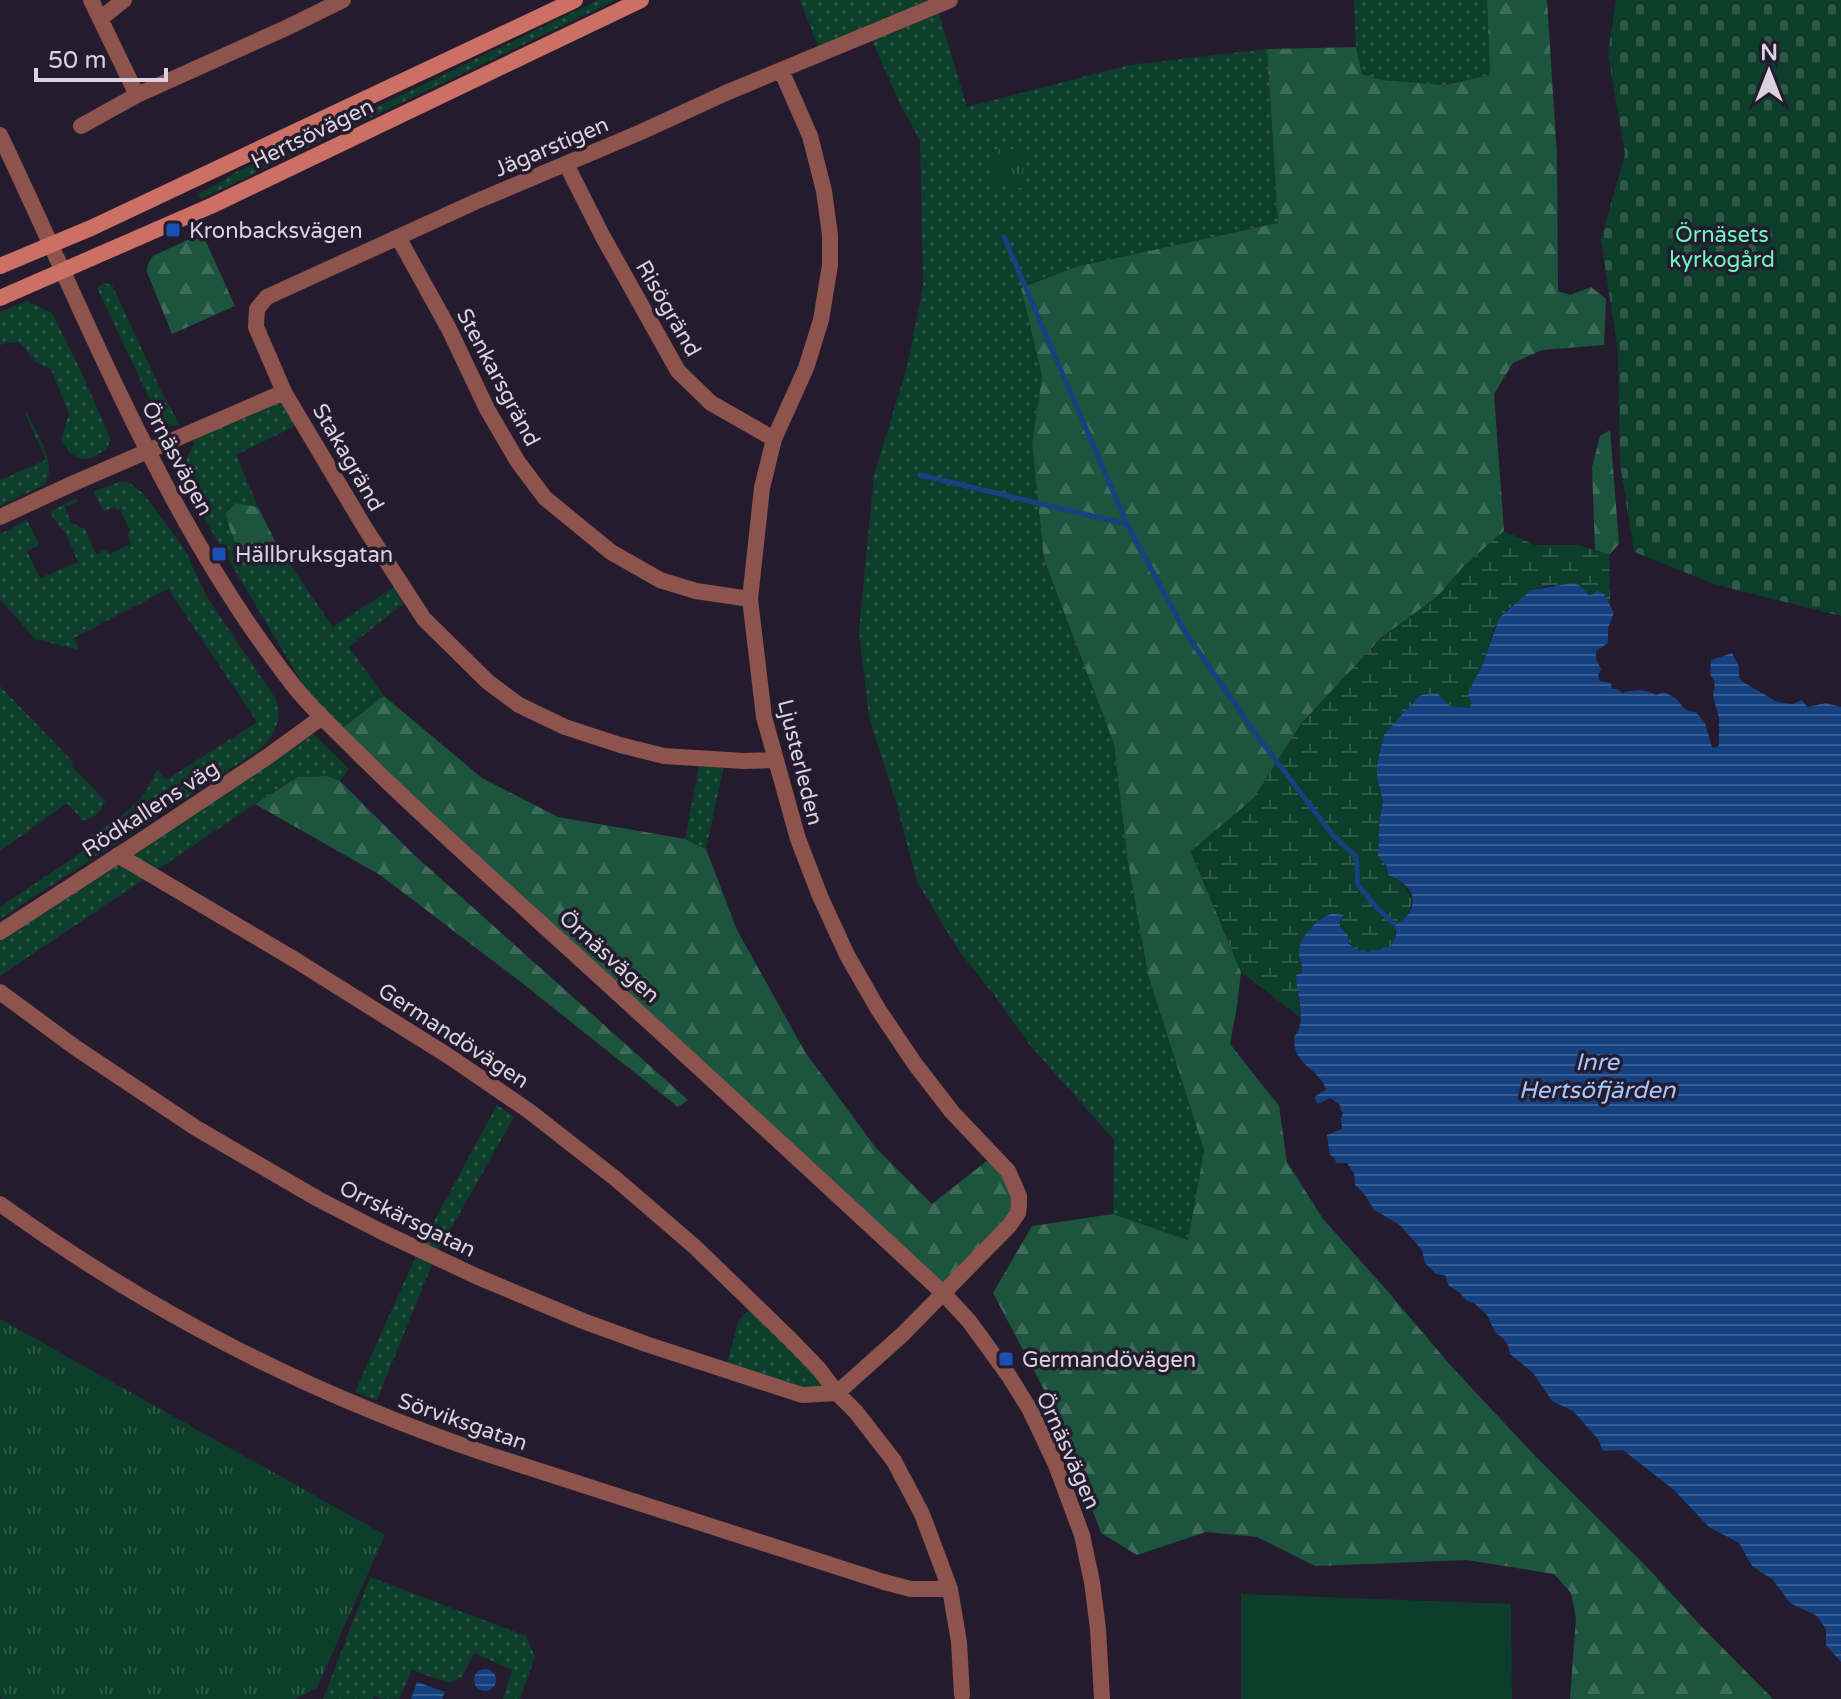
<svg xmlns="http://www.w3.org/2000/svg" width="1841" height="1699" font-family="'Varela Round',sans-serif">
	<defs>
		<pattern id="grass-dots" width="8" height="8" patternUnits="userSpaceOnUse" patternTransform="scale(2)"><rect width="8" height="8" fill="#0d3d2b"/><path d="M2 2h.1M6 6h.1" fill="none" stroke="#305849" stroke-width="1.8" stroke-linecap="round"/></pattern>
		<pattern id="forest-firs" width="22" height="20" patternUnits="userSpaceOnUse" patternTransform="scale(2)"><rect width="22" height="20" fill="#1c543e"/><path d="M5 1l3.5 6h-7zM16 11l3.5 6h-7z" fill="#3c6c59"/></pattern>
		<pattern id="wetland-marsh" width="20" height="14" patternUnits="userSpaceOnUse" patternTransform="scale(2)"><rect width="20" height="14" fill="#0d3d2b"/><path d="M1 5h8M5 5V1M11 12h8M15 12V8" fill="none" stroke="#305849"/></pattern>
		<pattern id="cemetery-stones" width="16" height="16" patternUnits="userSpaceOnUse" patternTransform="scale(2)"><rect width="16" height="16" fill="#0d3d2b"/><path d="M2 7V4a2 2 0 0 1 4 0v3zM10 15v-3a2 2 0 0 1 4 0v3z" fill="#305849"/></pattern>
		<pattern id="park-tufts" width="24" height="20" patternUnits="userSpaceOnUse" patternTransform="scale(2)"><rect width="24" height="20" fill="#0d3d2b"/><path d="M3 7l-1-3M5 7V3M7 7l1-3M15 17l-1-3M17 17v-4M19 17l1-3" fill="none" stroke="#305849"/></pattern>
		<pattern id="water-rules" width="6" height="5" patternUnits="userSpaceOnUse" patternTransform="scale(2)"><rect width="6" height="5" fill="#164180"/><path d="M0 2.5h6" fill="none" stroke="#375c92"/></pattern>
	</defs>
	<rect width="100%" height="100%" fill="#241c2e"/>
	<path fill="url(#grass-dots)" d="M598 0H616L201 199 198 194 225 180 236 172 348 121Z
		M800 0H935L967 107 1129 65 1267 49 1278 223 1079 266 1021 289 1042 376 1032 444 1044 559 1114 744 1127 856 1148 975 1204 1150 1188 1240 1113 1214 1114 1140 1029 1044 994 995 959 951 917 882 897 806 869 717 859 631 874 475 907 367 923 286 920 140 901 106 869 34 821 55Z
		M1354 0H1487L1490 75 1445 85 1382 80 1362 74 1356 47Z
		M105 283 112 285 165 399 180 425 172 426 159 419 98 290 99 286Z
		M27 301 52 313 79 367 110 438 108 447C88 465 73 463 61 439L69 414 51 369C45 366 37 364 33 359 21 343 22 339 0 345V312Z
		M284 391 303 422 236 455 258 507 236 503 270 552 278 547 333 627 400 583 410 598 349 647 384 696 337 732 322 717 189 493C181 471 183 465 194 444L190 433Z
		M25 413H27C36 433 59 465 44 485L0 506V480L46 460Z
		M120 482H128L143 493 184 548 207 597 275 698C284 719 274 737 258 751L0 919V907L89 847 87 837C108 825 129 814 144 794 149 787 152 779 156 771L158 770 166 780 257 722 168 589 74 638 79 650 35 639 0 599V534L27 520 39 545 27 551 40 578 78 562 66 534 53 518 51 511 75 499 78 502 65 507 71 523 85 529 96 554 107 549 109 554 131 544 127 533 130 531 120 509 117 510 115 507 104 511 94 493V491Z
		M0 686 73 762 71 765 105 801C102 811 93 820 82 820L67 803 0 851Z
		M307 728 349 769 340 781C302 767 286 785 255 804L0 976V931Z
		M700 759 725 761 706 849 685 839Z
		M497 1105 514 1117 435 1257 377 1400 355 1392 419 1249Z
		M755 1304 837 1392 802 1395 725 1370 739 1320Z
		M370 1577 526 1636 535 1657 520 1699H503L512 1670 474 1653 462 1677 449 1683 412 1670 399 1699H382L374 1696 373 1699H323Z"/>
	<path fill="url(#forest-firs)" d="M1487 0H1547L1557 156 1558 291 1570 295 1591 287 1606 299 1604 345 1542 350 1513 363 1494 394 1504 531 1465 565 1437 597 1381 638 1301 724 1254 798 1191 852 1241 972 1237 1006 1230 1044 1279 1106 1287 1162 1323 1219 1384 1287 1451 1366 1537 1458 1645 1565 1702 1627 1773 1699H1570L1576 1618 1571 1593 1554 1574 1467 1560 1315 1566 1257 1537 1206 1532 1137 1555 1101 1533 1060 1420 993 1293 1032 1226 1113 1214 1188 1240 1204 1150 1148 975 1127 856 1114 744 1044 559 1032 444 1042 376 1021 288 1079 266 1278 223 1267 49 1356 47 1362 74 1382 80 1445 85 1490 75Z
		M202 233 235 306 172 334 147 272 148 264 153 256Z
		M1610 430 1619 544 1609 555 1595 550 1592 467 1600 436Z
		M236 503 258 507 278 547C246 567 231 543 226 513Z
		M384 696 482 778 558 817 685 839 706 849 737 930 805 1052 876 1148 932 1204 993 1156 1020 1204 943 1292 337 732Z
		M327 776 340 781 412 853 688 1100 678 1107 517 979 380 875 255 804 298 777Z"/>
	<path fill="url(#wetland-marsh)" d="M1504 531 1535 545H1579L1609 555 1610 604 1604 594 1589 595 1565 585H1550L1531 590 1516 605 1507 609 1494 628 1481 669 1474 680 1468 695 1472 703 1469 708 1450 706 1421 695 1404 712 1384 735 1377 764V777L1383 801 1378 841 1388 875C1404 883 1418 895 1408 914 1406 920 1399 924 1396 929 1394 935 1396 942 1390 947 1389 948 1378 951 1377 951 1358 957 1350 948 1345 931L1340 927V922L1344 916 1300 958 1303 964 1302 973 1296 975 1301 1018 1241 972 1191 851 1254 798 1301 724 1381 638 1437 597 1465 565Z"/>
	<path fill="url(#cemetery-stones)" d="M1616 0H1841V616L1717 585 1634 552 1620 463 1618 351 1601 240 1625 154 1608 54Z"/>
	<path fill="url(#park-tufts)" d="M999 149 1026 150 1021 188 995 185 992 168Z
		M0 1319 385 1535 317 1688 295 1699H3L0 1697Z"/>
	<path fill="#0d3d2b" d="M1241 1594 1511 1604 1512 1699H1241Z"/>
	<path fill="url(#water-rules)" d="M1573 583 1579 585 1589 595 1594 594 1597 590 1604 594 1614 613 1608 628V643L1596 651V659L1601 669 1598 676 1600 681 1611 683 1612 689H1618L1622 693C1634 690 1645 688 1656 695L1664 692C1669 695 1675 697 1678 701 1684 708 1686 712 1696 712L1705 723 1712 747 1716 748 1719 745V718L1713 696 1715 682 1710 674 1711 660 1732 653 1739 667V678L1743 682 1777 702 1793 704 1802 700 1807 707 1826 703 1841 707V1662L1826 1645V1629L1817 1616 1790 1603 1773 1580 1752 1566 1739 1543 1709 1527 1674 1490 1623 1450 1603 1451 1598 1439 1573 1411 1552 1401 1533 1373 1510 1354 1508 1345 1503 1338 1495 1332 1487 1315 1474 1303 1466 1300 1460 1293 1449 1286 1445 1275 1436 1274 1425 1263 1422 1250 1400 1225 1374 1210 1365 1195 1355 1185 1354 1173 1347 1163H1336L1335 1158 1330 1155 1327 1135 1342 1129 1341 1119 1343 1113 1340 1109V1105L1330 1098 1318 1104 1314 1097 1326 1090C1322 1073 1302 1067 1296 1051 1295 1049 1294 1039 1294 1037 1308 1020 1296 995 1296 975L1302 973C1303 964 1300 961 1299 954 1298 938 1316 919 1331 914 1335 913 1341 915 1344 915L1340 922V927L1348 935 1349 944 1359 951 1365 950 1368 953 1371 950H1380L1382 947H1390C1395 939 1399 933 1394 924 1407 921 1418 905 1410 891 1405 883 1397 879 1388 875L1386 865 1378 856 1379 826 1383 801 1377 777V764L1384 735 1404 712 1421 695 1437 693 1450 706 1469 708 1472 703 1468 695 1474 680 1481 669 1499 618 1531 590Z
		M474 1680a11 11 0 1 1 22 0a11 11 0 1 1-22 0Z
		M417 1682 445 1692 442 1699H411Z"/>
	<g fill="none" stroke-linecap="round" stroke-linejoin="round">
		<path stroke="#164180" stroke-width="5" d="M1004 237 1127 524 1187 635 1258 737 1332 834 1356 857 1358 885 1376 907 1394 924
			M920 475 1126 524"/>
		<path stroke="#8d534c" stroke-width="16" d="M91 0 137 95
			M100 19 124 0
			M81 126 137 95 286 28 343 0
			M566 164 603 237 678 371 711 403 774 439
			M398 237 449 329 487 409 518 462 545 498 611 552 660 580 696 591 750 599
			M284 392 256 327 257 309 267 297 475 202 641 132 728 92 950 0
			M0 517 74 483 284 392 365 528 424 619 488 682 519 705 565 727 620 745 664 756 744 761 776 760
			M118 855 297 961 450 1057 529 1111 616 1179 695 1247 792 1341 819 1369 837 1393 856 1412 894 1461 922 1514 950 1589 959 1642 962 1695
			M0 932 142 840 267 757 322 717
			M0 992 76 1048 196 1128 318 1199 382 1232 478 1277 583 1321 646 1344 802 1395 837 1393 903 1334 1009 1226 1018 1213 1019 1205V1196L1008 1171 952 1112 915 1064 878 1009 847 955 820 896 798 839 764 717 750 599 762 488 774 439 806 368 821 320 830 265V235L824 191 810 136 781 70
			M0 1204C154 1315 308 1393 487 1454L884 1582 911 1589H950"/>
		<path stroke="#8d534c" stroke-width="16" d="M0 135C89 322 164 520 293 685 311 708 334 729 356 751 413 808 474 862 534 917 671 1041 807 1167 943 1293L969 1321 1009 1376 1030 1410 1056 1465 1082 1535 1092 1582 1098 1629 1102 1699"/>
		<path stroke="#cc6f64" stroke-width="16" d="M0 266 91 228 575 0
			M0 298 213 205 641 0"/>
	</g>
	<g fill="#1a4fb4" stroke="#241c2e" stroke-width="3">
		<rect x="165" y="222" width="16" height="16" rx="4"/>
		<rect x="211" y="546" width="16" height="16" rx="4"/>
		<rect x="998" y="1351" width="16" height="16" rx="4"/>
	</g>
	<g text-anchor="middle" stroke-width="7" stroke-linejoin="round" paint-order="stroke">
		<g font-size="22" fill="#d8d3df" stroke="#241c2e">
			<text transform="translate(312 133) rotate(-26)" y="8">Hertsövägen</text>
			<text transform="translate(551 146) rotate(-23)" y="8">Jägarstigen</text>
			<text transform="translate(669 308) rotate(60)" y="8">Risögränd</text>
			<text transform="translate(499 377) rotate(62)" y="8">Stenkarsgränd</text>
			<text transform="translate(349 457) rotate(60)" y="8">Stakagränd</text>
			<text transform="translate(178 458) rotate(62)" y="8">Örnäsvägen</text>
			<text transform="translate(801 762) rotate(76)" y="8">Ljusterleden</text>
			<text transform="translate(150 808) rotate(-33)" y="8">Rödkallens väg</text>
			<text transform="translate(610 956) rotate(42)" y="8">Örnäsvägen</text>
			<text transform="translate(454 1035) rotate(33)" y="8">Germandövägen</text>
			<text transform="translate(408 1218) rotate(26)" y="8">Orrskärsgatan</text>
			<text transform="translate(463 1421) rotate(19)" y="8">Sörviksgatan</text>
			<text transform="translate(1069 1450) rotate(66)" y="8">Örnäsvägen</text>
		</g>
		<g font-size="22" fill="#d8d3df" stroke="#241c2e" text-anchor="start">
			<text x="189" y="238">Kronbacksvägen</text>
			<text x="235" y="562">Hällbruksgatan</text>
			<text x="1022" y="1367">Germandövägen</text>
		</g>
		<g font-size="22" fill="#6df8c0" stroke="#241c2e">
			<text x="1722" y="242">Örnäsets<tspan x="1722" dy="25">kyrkogård</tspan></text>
		</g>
		<g font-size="24" font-style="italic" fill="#a2c7fe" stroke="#241c2e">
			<text x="1597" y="1070">Inre<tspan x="1597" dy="28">Hertsöfjärden</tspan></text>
		</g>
	</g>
	<g transform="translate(1769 72)" stroke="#241c2e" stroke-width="6" paint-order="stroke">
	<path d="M0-6L14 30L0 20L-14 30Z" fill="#d8d3df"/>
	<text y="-12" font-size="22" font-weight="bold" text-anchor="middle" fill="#d8d3df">N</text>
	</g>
	<path d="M36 68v12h130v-12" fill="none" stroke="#d8d3df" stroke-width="4"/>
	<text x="48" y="68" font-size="24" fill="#d8d3df" stroke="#241c2e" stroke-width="6" paint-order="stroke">50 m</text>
</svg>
